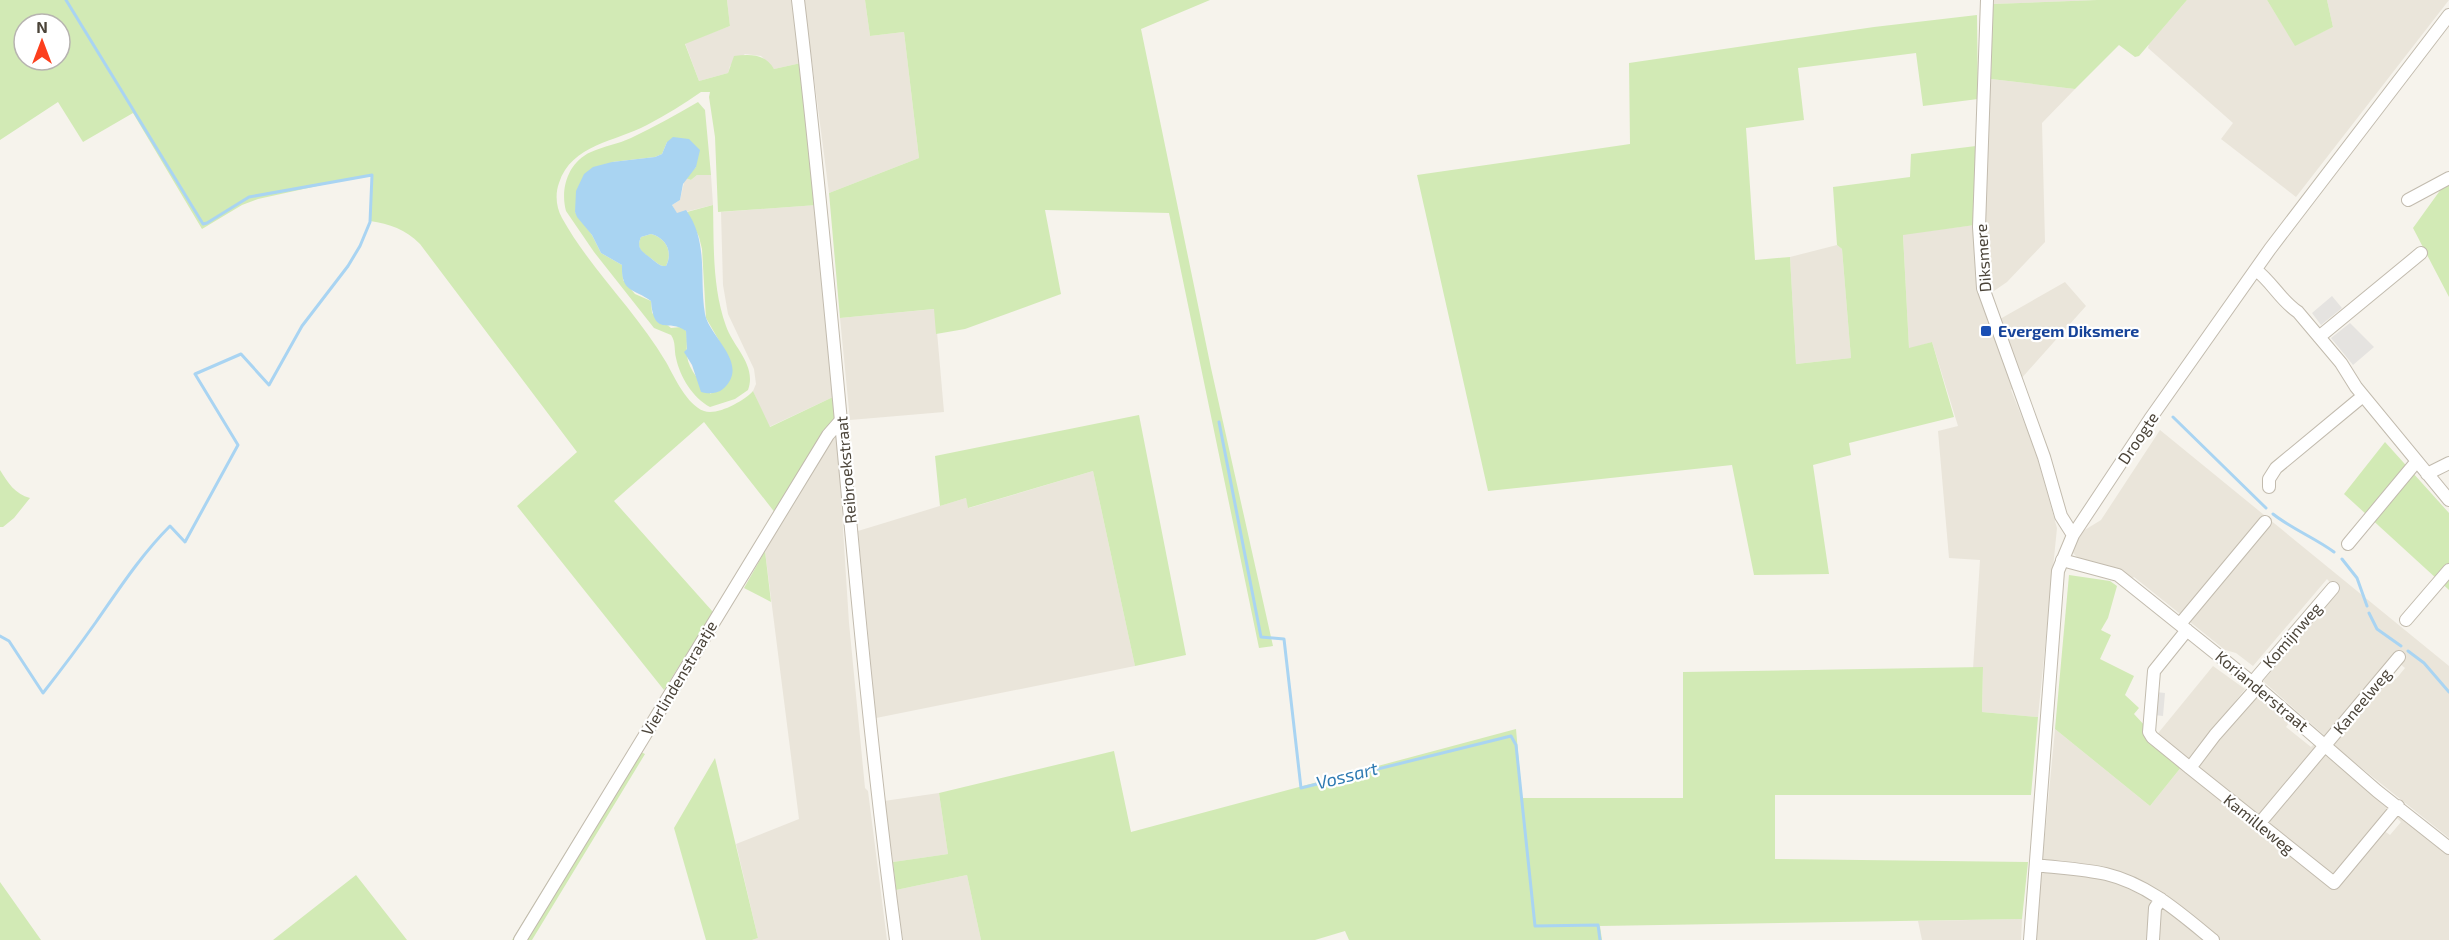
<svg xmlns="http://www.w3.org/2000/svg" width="2449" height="940" font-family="'Exo 2',sans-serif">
	<rect width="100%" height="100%" fill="#f6f3ec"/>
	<path fill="#eae5da" d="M727 0H793L801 63 774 69 761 56 745 54 730 66 728 73 699 81 685 43 730 26Z
		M804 0H865L870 36 904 32 919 158 829 193Z
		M1993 0H2097L1993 4Z
		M2187 0H2267L2295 45 2333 27 2327 0H2449L2296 197 2221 139 2233 123 2148 48 2149 44Z
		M1991 79 2075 89 2042 123 2045 242 2007 282 1991 293 2000 319 2065 282 2086 306 2011 390 2035 450 2057 528 2038 717 1982 712 1983 668 1973 669 1980 560 1949 558 1938 431 1958 426 1932 342 1909 349 1903 234 1975 225 1978 99Z
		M697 175H711L713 205 677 214 672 205 680 200 685 178 691 180Z
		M817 205 833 397 769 427 753 391 756 384 754 369 728 314 723 285 721 212Z
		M1837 245 1842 249 1851 358 1796 364 1790 257Z
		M935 309 944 412 850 420 840 318Z
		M2160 430 2449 666V838L2334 746 2333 742 2390 674 2396 679 2405 668 2399 663 2325 736 2263 681 2338 592 2327 579 2253 666 2236 653 2225 650 2134 577 2131 579 2079 559 2073 553 2074 545 2083 531 2101 520Z
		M837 435 849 623 865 788 868 791 887 940H752L758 938 736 844 799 819 765 551 832 436Z
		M1093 471 1135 666 876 718 858 531 966 498 969 508Z
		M2213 666 2245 689 2187 763 2155 737Z
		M2259 694 2262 696 2260 699 2289 723 2286 727 2311 747 2316 742 2317 745 2316 749 2260 815 2256 817 2198 770 2197 764Z
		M2055 729 2150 806 2182 766 2334 888 2383 830 2390 835 2401 822 2395 816 2396 814 2449 854V940H2035Z
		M2326 754 2389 807 2336 875 2331 877 2267 827V821Z
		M939 793 948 854 893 862 884 801Z
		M967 875 981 940H903L896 890Z
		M2022 919 2021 940H1922L1918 921Z"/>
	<path fill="#d2eab5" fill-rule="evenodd" d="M0 0H727L730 26 685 44 699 81 728 73 734 56C751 54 765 54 774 69L801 63 817 205 718 212 715 137 709 97 710 92H701C684 104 666 115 647 125 615 142 572 144 559 183 555 194 556 207 562 218 591 270 636 311 666 362 675 378 687 405 704 411 717 416 744 401 753 391L770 427 833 397 836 418 776 514 704 422 614 501 713 612 664 690 517 506 577 452 420 244C405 229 390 224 370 221L372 174 258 199 242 205 202 229 133 113 83 142 58 102 0 140ZM24 24H60V60H24Z
		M865 0H1210L1141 29 1211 368 1273 646 1259 648 1169 213 1045 210 1061 294 965 329 936 334 934 309 840 318 829 193 919 158 904 32 870 36Z
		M2097 0H2187L2139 56 2135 57 2119 45 2075 89 1991 79 1993 4Z
		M2267 0H2327L2333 27 2295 46Z
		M1977 15 1978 99 1923 106 1916 53 1798 68 1804 120 1746 128 1755 260 1790 257 1796 364 1851 358 1842 249 1837 245 1833 187 1910 177 1911 154 1976 146 1975 225 1903 235 1909 348 1932 342 1954 417 1849 443 1851 455 1813 465 1829 574 1754 575 1732 465 1488 491 1417 175 1630 144 1629 63 1874 27Z
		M698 102 705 110 711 175H697L691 180 685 178 696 167 667 142 662 154 655 157 612 162 575 212 592 235 601 253 622 265 623 280 635 294 651 301 652 313 671 328 681 327 686 331C688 339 686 348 687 356 689 371 701 382 711 394L721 344 706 318 702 249 699 237 687 212 713 205C714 245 712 287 726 326 733 347 757 365 748 390L735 399 710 407C693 398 680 377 676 358 674 350 676 342 671 335L654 328 594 252 566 211C560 189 568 162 591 152 604 146 618 144 631 138 654 127 676 115 698 102Z
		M2449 178V297L2413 228Z
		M651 234C667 238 673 253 666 266 659 266 659 264 653 260 644 253 635 250 641 237Z
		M1139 415 1186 655 1135 666 1093 471 968 508 966 498 940 506 935 456Z
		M2385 442 2449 513V590L2344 494Z
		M0 470C8 483 15 494 30 498L14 518 3 527H0Z
		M765 551 771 602 744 588Z
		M2069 575 2110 581 2117 586 2108 618 2101 630 2111 635 2100 659 2134 676 2125 695 2139 708 2134 714 2182 766 2150 806 2055 729Z
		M1983 667 1982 712 2038 717 2031 795H1775V859L2028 862 2022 919 1600 926 1602 940H1349L1345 931 1315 940H981L967 875 896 890 893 862 948 854 939 793 1114 751 1131 832 1516 729 1522 798H1683V672Z
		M639 751 645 754 532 940H512L575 837 585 842Z
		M715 758 758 938 752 940H706L674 828Z
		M356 875 407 940H273Z
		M0 882 41 940H0Z"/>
	<path fill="#e5e3e0" d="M2332 296 2342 308 2321 325 2312 313Z
		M2350 323 2374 347 2353 365 2331 338Z
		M2156 692 2165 693 2163 716 2154 715Z"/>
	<path fill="#a9d4f2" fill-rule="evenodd" d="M673 137 689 139 700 150 696 167 683 184 680 200 672 205 677 213 686 210C709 242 699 278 705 314 709 337 751 364 723 389 717 394 708 394 701 392L692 365 684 352 687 349 686 331C669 318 654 338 651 301 633 288 621 293 622 265L601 253 592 235 577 217 575 212 576 191 584 174 593 167 612 162 655 157 662 154 667 142ZM651 234C667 238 673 253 666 266 659 266 659 264 653 260 645 253 635 250 641 237Z"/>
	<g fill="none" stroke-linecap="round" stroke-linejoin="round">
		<path stroke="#a9d4f2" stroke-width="3" d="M2173 417 2266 508
			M1219 422 1261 637 1284 639 1301 788 1511 736 1516 745 1535 926 1598 925 1600 940
			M2273 514C2292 529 2315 538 2334 552
			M2342 559 2357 578 2367 606
			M2369 613 2377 629 2401 646
			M0 636 9 641 43 693C61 670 79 646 96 622 119 589 141 555 170 526L185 542 238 445 195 374 241 354 269 385 302 326 348 266 360 246 370 222 372 175 249 197 207 223 203 224 66 0
			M2408 651 2424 663 2449 692"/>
		<defs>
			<path id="minor" d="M798 0C836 313 854 628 896 940
				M1987 0 1979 227 1983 288 2044 457 2061 516 2073 535
				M2408 200 2449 178
				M2256 270C2272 282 2281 301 2298 312L2341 363 2356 387 2449 500
				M2319 337 2421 253
				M2427 474 2449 463
				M2269 487V479L2276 468 2363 396
				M2348 544 2417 461
				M2062 560 2118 575 2254 684 2377 791 2449 848
				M2333 588 2257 677 2253 692 2215 735 2190 768 2334 883 2398 806
				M2406 620 2449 570
				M2180 624 2265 522
				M2187 630 2154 671 2149 732 2152 737 2190 768
				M2259 824 2399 657
				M2036 865C2059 868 2083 869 2106 874 2148 884 2180 913 2213 940
				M520 940 828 435 842 419
				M2030 940 2058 571 2073 535 2150 419 2270 249 2449 15
				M2153 940 2155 908 2161 899"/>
		</defs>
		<use href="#minor" stroke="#c2bbae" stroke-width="14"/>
		<use href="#minor" stroke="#fff" stroke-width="12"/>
	</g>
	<rect fill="#1a4fb4" stroke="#fff" stroke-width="2" x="1980" y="325" width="12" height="12" rx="3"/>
	<g text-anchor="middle" stroke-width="4.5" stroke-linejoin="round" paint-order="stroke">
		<g font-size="16" fill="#4b4439" stroke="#fff">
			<text transform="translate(1983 258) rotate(-94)" y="6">Diksmere</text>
			<text transform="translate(2138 438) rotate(-56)" y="6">Droogte</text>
			<text transform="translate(846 470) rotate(-95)" y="6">Reibroekstraat</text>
			<text transform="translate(2292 635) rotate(-49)" y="6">Komijnweg</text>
			<text transform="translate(679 678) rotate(-59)" y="6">Vierlindenstraatje</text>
			<text transform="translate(2262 691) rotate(40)" y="6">Korianderstraat</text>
			<text transform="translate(2362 701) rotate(-50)" y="6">Kaneelweg</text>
			<text transform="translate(2259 824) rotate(39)" y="6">Kamilleweg</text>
		</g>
		<g font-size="16" font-weight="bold" fill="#164399" stroke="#fff" text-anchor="start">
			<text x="1998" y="337">Evergem Diksmere</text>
		</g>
		<g font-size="18" font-style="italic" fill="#2e7ab2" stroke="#fff">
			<text transform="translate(1347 776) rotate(-14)" y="6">Vossart</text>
		</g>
	</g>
	<g transform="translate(42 42)"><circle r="28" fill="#ffffff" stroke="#b7b4b0" stroke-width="1.5"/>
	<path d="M0-4.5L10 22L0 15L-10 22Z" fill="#fc3f1d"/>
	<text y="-9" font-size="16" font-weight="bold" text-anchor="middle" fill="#4b4439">N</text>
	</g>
</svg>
